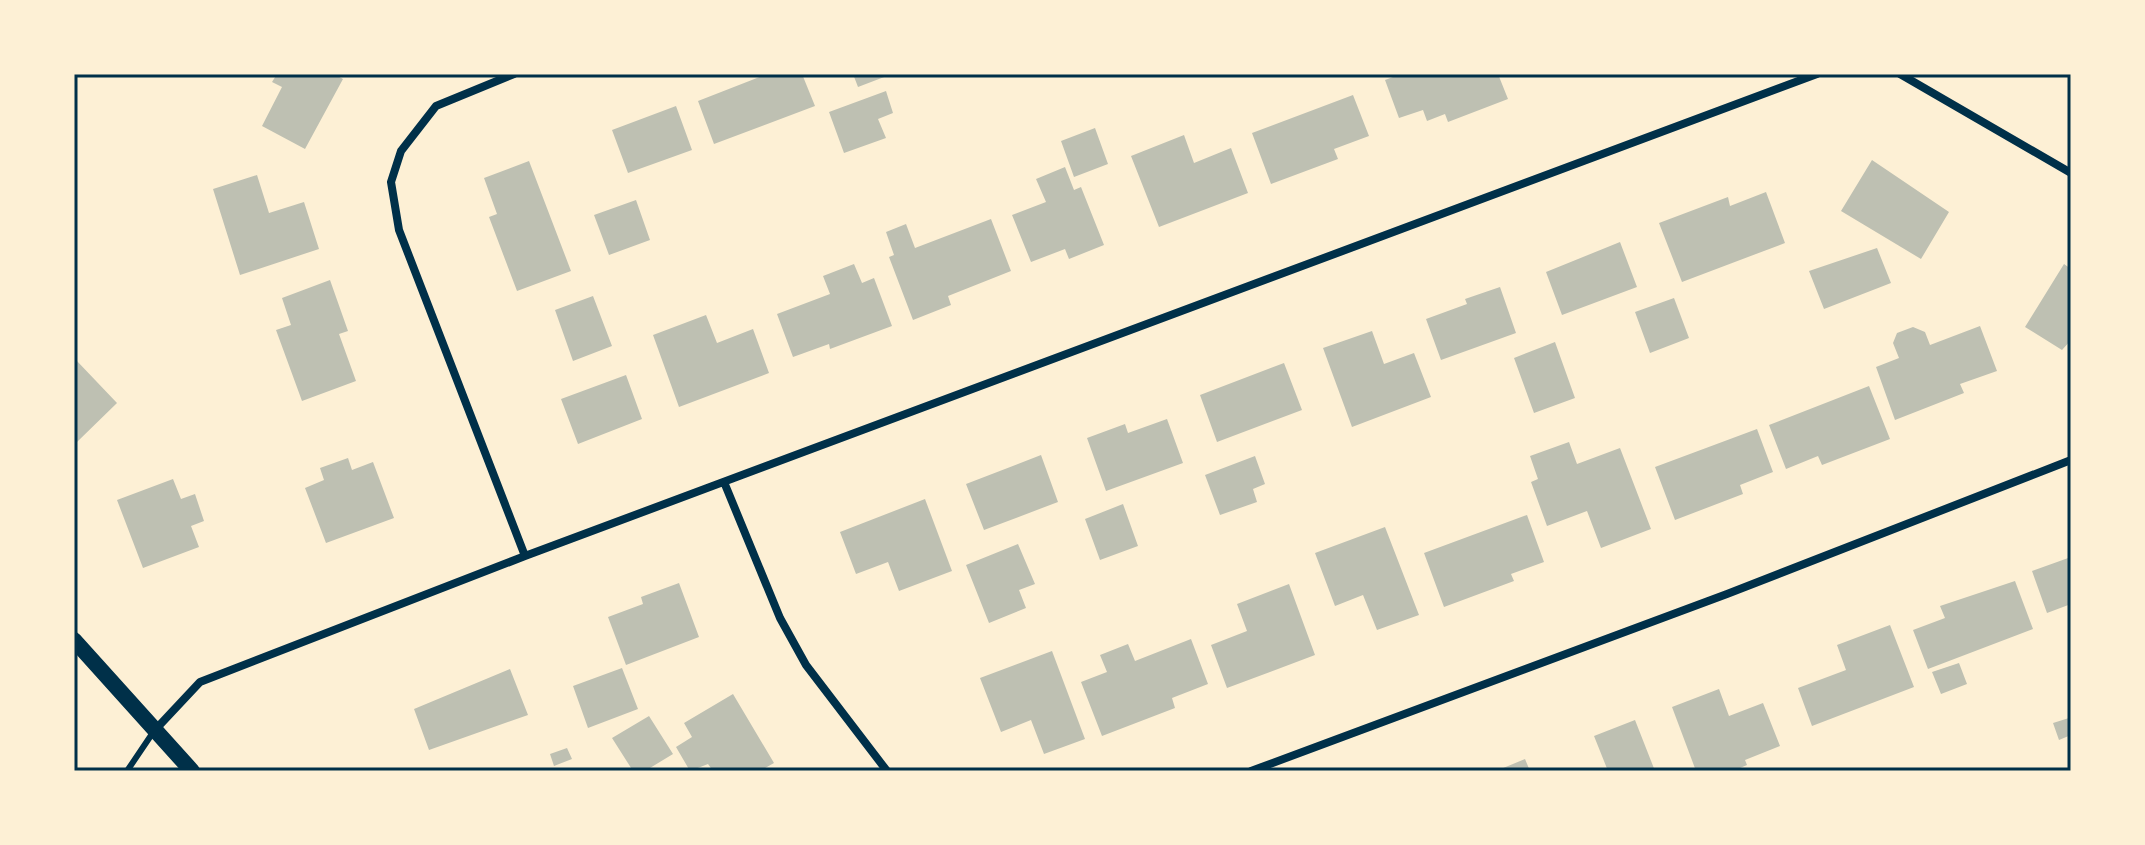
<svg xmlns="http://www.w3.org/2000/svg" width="2145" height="845" font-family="'Sofia Sans Condensed',sans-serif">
	<rect width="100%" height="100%" fill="#fdf0d5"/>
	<path fill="#bec0b2" d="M277 74H334L343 79 305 149 262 126 282 87 272 82Z
		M767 74H802L815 106 714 144 698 101Z
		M853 74H892L858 87Z
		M1401 74H1498L1508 99 1448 122 1445 114 1427 121 1423 110 1399 118 1385 80Z
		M886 91 893 113 878 119 886 138 844 153 829 112Z
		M1353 95 1369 136 1334 149 1338 159 1271 184 1252 133Z
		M676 106 692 150 628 173 612 130Z
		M1095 128 1108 164 1074 177 1061 141Z
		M1184 135 1194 163 1231 148 1248 193 1159 227 1131 156Z
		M1872 160 1949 212 1921 259 1841 211Z
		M529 161 571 271 517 291 489 217 497 214 484 178Z
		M1065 167 1074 190 1081 187 1104 245 1069 259 1065 249 1031 262 1012 215 1046 202 1036 179Z
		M257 175 269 213 304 202 319 249 240 275 213 189Z
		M1766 192 1785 243 1682 282 1659 223 1728 197 1730 206Z
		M636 200 650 240 609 255 594 215Z
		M991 219 1011 271 948 296 951 305 913 320 889 257 894 255 886 232 906 224 915 248Z
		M1620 242 1637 287 1562 315 1546 272Z
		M1877 248 1891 283 1824 309 1809 271Z
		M854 264 862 283 874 278 892 326 830 349 829 344 793 357 777 314 830 294 823 276Z
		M2064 264 2071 269V340L2062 350 2025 327Z
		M330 280 348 331 339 334 356 381 302 401 276 330 291 325 282 298Z
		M1500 287 1516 333 1441 360 1426 319 1467 304 1465 299Z
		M593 296 612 346 573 361 555 310Z
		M1674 298 1689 338 1650 353 1635 312Z
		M706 315 717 343 753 329 769 373 679 407 653 335Z
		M1980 326 1997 371 1960 384 1964 393 1895 420 1876 367 1899 358 1893 343 1897 333 1913 327 1925 332 1930 345Z
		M1372 331 1384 364 1414 353 1431 397 1352 427 1323 348Z
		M1555 342 1575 398 1534 413 1514 358Z
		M76 360 117 403 77 442 74 439Z
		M1284 363 1302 410 1217 442 1200 395Z
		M626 375 642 419 578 444 561 399Z
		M1869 386 1890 439 1822 465 1818 456 1786 469 1769 425Z
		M1167 419 1183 463 1106 491 1087 438 1125 424 1128 433Z
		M1757 429 1773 472 1740 485 1743 494 1675 520 1655 467Z
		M1569 442 1577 464 1620 448 1651 529 1601 548 1587 511 1547 526 1531 482 1538 479 1530 456Z
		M1041 455 1058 502 984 530 966 484Z
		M1255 456 1265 484 1253 489 1257 502 1220 515 1205 475Z
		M348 458 352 470 373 462 394 518 326 543 305 488 324 480 320 468Z
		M173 479 181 499 195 494 204 521 191 526 199 547 143 568 117 500Z
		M925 499 952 571 899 591 888 562 856 574 840 532Z
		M1123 504 1138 546 1100 560 1085 519Z
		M1527 515 1544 562 1511 574 1514 581 1444 607 1424 553Z
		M1385 527 1419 615 1377 630 1363 595 1335 606 1315 553Z
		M1018 544 1035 584 1019 590 1026 608 989 623 966 565Z
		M2071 557V604L2047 613 2032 571Z
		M2015 581 2033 629 1928 669 1913 630 1945 618 1940 606Z
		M679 583 699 637 626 665 608 617 643 604 641 597Z
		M1289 584 1315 655 1227 688 1211 645 1247 631 1237 604Z
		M1890 625 1914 687 1812 726 1798 688 1846 670 1837 645Z
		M1191 639 1208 684 1172 698 1175 708 1102 736 1081 682 1107 672 1100 655 1128 644 1135 661Z
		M1052 651 1085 739 1044 754 1031 720 1001 732 980 678Z
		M1959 663 1967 684 1941 694 1932 672Z
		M622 668 638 709 588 728 573 686Z
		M510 669 528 715 429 750 414 709Z
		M1719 689 1729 716 1763 703 1780 746 1745 760 1747 765 1733 771H1696L1672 707Z
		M733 694 774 763 760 771H713L708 764 690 771 676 747 692 737 684 723Z
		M649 716 673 754 645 771H633L612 738Z
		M2069 718 2071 735 2059 740 2053 723Z
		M1635 720 1655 771H1608L1594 736Z
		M567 748 572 759 554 766 550 754Z
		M1525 759 1530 771H1496Z"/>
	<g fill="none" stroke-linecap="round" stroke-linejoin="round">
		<path stroke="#003049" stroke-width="6" d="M127 771 154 731"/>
		<path stroke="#003049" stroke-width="8" d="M514 74 436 106 401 151 391 182 399 230 525 556
			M1900 74 2071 173
			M724 482 780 618 806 665 887 771
			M155 730 200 682 525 556 1817 74
			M1251 771 1727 594 2071 460"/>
		<path stroke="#003049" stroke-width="16" d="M74 640 192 771"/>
	</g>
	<rect width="2145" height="845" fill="none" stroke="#fdf0d5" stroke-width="152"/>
	<rect x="76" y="76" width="1993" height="693" fill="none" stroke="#003049" stroke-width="3"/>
</svg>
